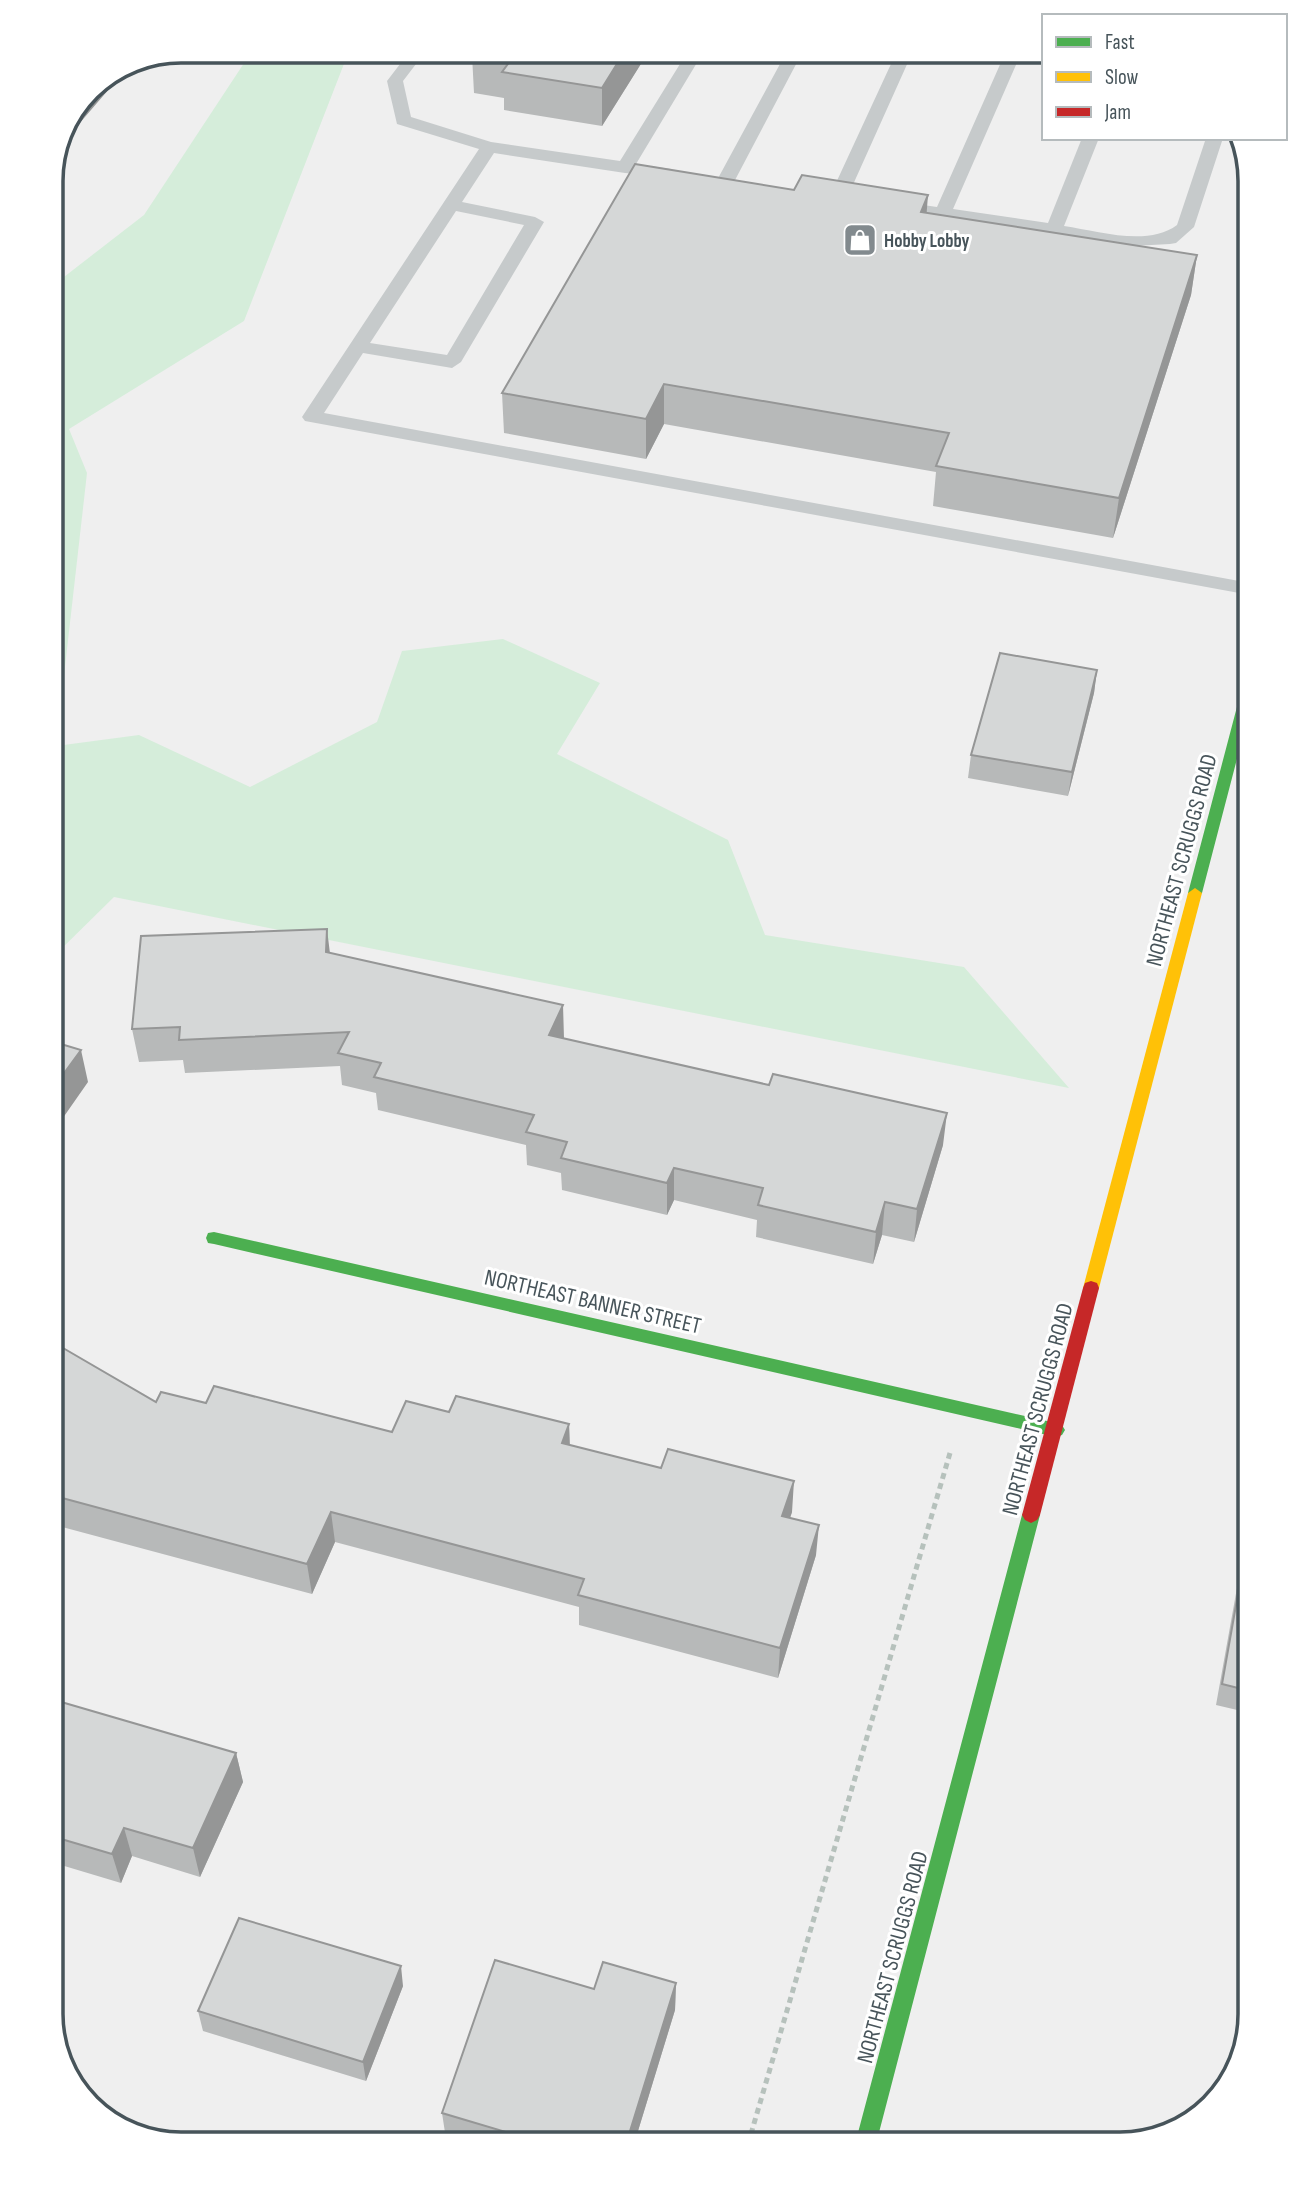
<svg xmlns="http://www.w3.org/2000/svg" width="1301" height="2195" font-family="'Sofia Sans Condensed',sans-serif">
	<rect width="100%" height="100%" fill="#efefef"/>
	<path fill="#d5edda" d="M252 51H349L244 321 69 429 87 473 56 746 139 735 250 787 377 722 402 651 503 639 600 683 557 754 728 840 765 935 964 967 1069 1088 114 897 51 959V287L144 215Z"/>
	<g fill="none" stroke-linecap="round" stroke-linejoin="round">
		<path stroke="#b6c1bc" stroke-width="5" stroke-dasharray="6 4.5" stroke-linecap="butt" d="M748 2144 950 1453"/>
		<path fill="#c6cacb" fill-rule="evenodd" d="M410 51H426L403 81 411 117 491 142 620 161 688 51H704L636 164 671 169 674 173 671 177 625 173 494 153 462 202 535 217 544 222 461 362 452 368 363 353 324 413 1250 583V595L305 421 302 417 479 149 397 124 387 81ZM456 211 524 225 447 355 370 343Z
			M787 51H803L734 182 731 186H719L716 182Z
			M897 51H913L847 198 838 203 832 202 829 198Z
			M1006 51H1022L953 209 1048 223 1082 138H1099L1064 226C1098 231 1148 247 1177 225L1206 138H1223L1194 227 1176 243 1170 244 1133 246 889 210 886 206 895 201 937 207Z"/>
		<path fill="#4caf50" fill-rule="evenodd" d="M1250 680V709L1202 893 1195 898 1188 893 1243 684Z
			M214 1232 1056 1423 1062 1425 1065 1430 1062 1435 1056 1437 214 1244 208 1243 206 1238 208 1233Z
			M1031 1507 1037 1510 1040 1515 876 2144H855L1022 1515 1025 1510Z"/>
		<path fill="#ffc107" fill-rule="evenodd" d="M1195 888 1202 893 1099 1288 1097 1293H1085L1083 1288 1188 893Z"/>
		<path fill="#c62828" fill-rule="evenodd" d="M1091 1281 1097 1283 1099 1288 1040 1515 1037 1520 1031 1523 1025 1520 1022 1515 1083 1288 1085 1283Z"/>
	</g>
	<path fill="#b7b9b9" d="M475 51H649L602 126 504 110V98L474 93 472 55Z
		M927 213 1197 255 1191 295 1113 538 933 506 936 472 664 424 646 459 504 433 502 393Z
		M1097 670 1094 693 1068 796 968 778 971 755Z
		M330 953 563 1038 943 1145 914 1242 882 1235 873 1264 756 1237 757 1220 674 1200 667 1215 562 1190 561 1173 527 1165 526 1145 378 1110 376 1093 342 1085 340 1066 185 1073 183 1060 139 1062 132 1029Z
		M51 1341 156 1402 206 1403 392 1432 449 1412 569 1424 570 1445 792 1512 790 1518 816 1555 778 1678 579 1625V1607L335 1542 312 1594 51 1524Z
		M1246 1549 1250 1550V1713L1216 1705 1240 1571Z
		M51 1700 236 1753 243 1782 200 1877 132 1856 121 1883 51 1862Z
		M676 1983 675 2010 634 2144H464L446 2139 442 2113 594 1989Z
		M403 1986 366 2081 203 2031 198 2011Z"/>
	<path fill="#959696" d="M625 51H649L602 126V88Z
		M131 60H134L66 139 89 88Z
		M928 195 925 234 921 212Z
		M1197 255 1191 295 1113 538 1119 498Z
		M664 384V424L646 459V419Z
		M1097 670 1094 693 1068 796 1072 772Z
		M327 929 331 962 326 952Z
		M563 1005 564 1038 550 1068 549 1035Z
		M81 1050 88 1082 51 1135V1091Z
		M947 1113 943 1145 914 1242 917 1209Z
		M674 1168V1200L667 1215V1183Z
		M885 1202 882 1235 873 1264 876 1232Z
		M569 1424 570 1456 562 1443Z
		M794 1481 792 1512 780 1547 782 1516Z
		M331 1512 335 1542 312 1594 307 1564Z
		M819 1525 816 1555 778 1678 780 1648Z
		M236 1753 243 1782 200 1877 193 1848Z
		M124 1828 132 1856 121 1883 112 1854Z
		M401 1966 403 1986 366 2081 363 2062Z
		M676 1983 675 2010 634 2144H626Z"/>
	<path fill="#d5d7d7" stroke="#959696" stroke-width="2" d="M475 51H625L602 88 502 72 510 61 472 55Z
		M635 164 794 190 802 175 928 195 921 212 1197 255 1119 498 936 466 949 433 664 384 646 419 502 393Z
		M1000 653 1097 670 1072 772 971 755Z
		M327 929 326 952 563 1005 549 1035 769 1085 773 1074 947 1113 917 1209 885 1202 876 1232 758 1205 763 1188 674 1168 667 1183 561 1158 567 1142 526 1132 534 1115 374 1077 381 1063 338 1053 349 1032 179 1040 180 1027 132 1029 141 936Z
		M51 1041 81 1050 51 1091Z
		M51 1341 156 1402 161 1392 206 1403 214 1386 392 1432 406 1401 449 1412 456 1396 569 1424 562 1443 661 1468 668 1449 794 1481 782 1516 819 1525 780 1648 578 1595 584 1579 331 1512 307 1564 51 1495Z
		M1246 1549 1250 1550V1691L1222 1684Z
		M51 1699 236 1753 193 1848 124 1828 112 1854 51 1836Z
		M239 1918 401 1966 363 2062 198 2011Z
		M495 1960 594 1989 603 1962 676 1983 626 2144H539V2142L442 2113Z"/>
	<defs>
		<symbol id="shop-square" viewBox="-11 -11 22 22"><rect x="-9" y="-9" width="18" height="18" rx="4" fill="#828a8e" stroke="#fff"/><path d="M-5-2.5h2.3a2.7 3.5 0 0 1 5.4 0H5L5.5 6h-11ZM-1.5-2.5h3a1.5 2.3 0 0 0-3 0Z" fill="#fff"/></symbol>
	</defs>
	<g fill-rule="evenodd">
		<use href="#shop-square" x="841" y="221" width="38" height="38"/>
	</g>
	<g text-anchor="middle" stroke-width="6" stroke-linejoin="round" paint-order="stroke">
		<g font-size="19" font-weight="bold" fill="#47545a" stroke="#fff" text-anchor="start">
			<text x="884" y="247">Hobby Lobby</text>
		</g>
		<g font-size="23" fill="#47545a" stroke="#fff">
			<text transform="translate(1181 860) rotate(-75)" y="8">NORTHEAST SCRUGGS ROAD</text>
			<text transform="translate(593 1301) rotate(13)" y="8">NORTHEAST BANNER STREET</text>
			<text transform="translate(1037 1409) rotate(-75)" y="8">NORTHEAST SCRUGGS ROAD</text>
			<text transform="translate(892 1957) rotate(-75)" y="8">NORTHEAST SCRUGGS ROAD</text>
		</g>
	</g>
	<path d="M0 0H1301V2195H0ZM181 63H1120A118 118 0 0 1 1238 181V2014A118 118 0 0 1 1120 2132H181A118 118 0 0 1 63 2014V181A118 118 0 0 1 181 63Z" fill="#fff" fill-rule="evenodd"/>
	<path fill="none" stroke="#47545a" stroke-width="3.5" d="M181 63H1120A118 118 0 0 1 1238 181V2014A118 118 0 0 1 1120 2132H181A118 118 0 0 1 63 2014V181A118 118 0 0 1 181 63Z"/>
	<rect x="1042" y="14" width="245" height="126" fill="#ffffff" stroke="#b5bbbd" stroke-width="2"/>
	<rect x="1056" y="37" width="35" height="10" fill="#4caf50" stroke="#b5bbbd" stroke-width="2"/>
	<text x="1105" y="49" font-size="21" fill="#47545a">Fast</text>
	<rect x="1056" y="72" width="35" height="10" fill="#ffc107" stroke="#b5bbbd" stroke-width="2"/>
	<text x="1105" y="84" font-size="21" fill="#47545a">Slow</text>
	<rect x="1056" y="107" width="35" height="10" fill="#c62828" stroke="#b5bbbd" stroke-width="2"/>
	<text x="1105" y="119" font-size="21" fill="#47545a">Jam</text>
</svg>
